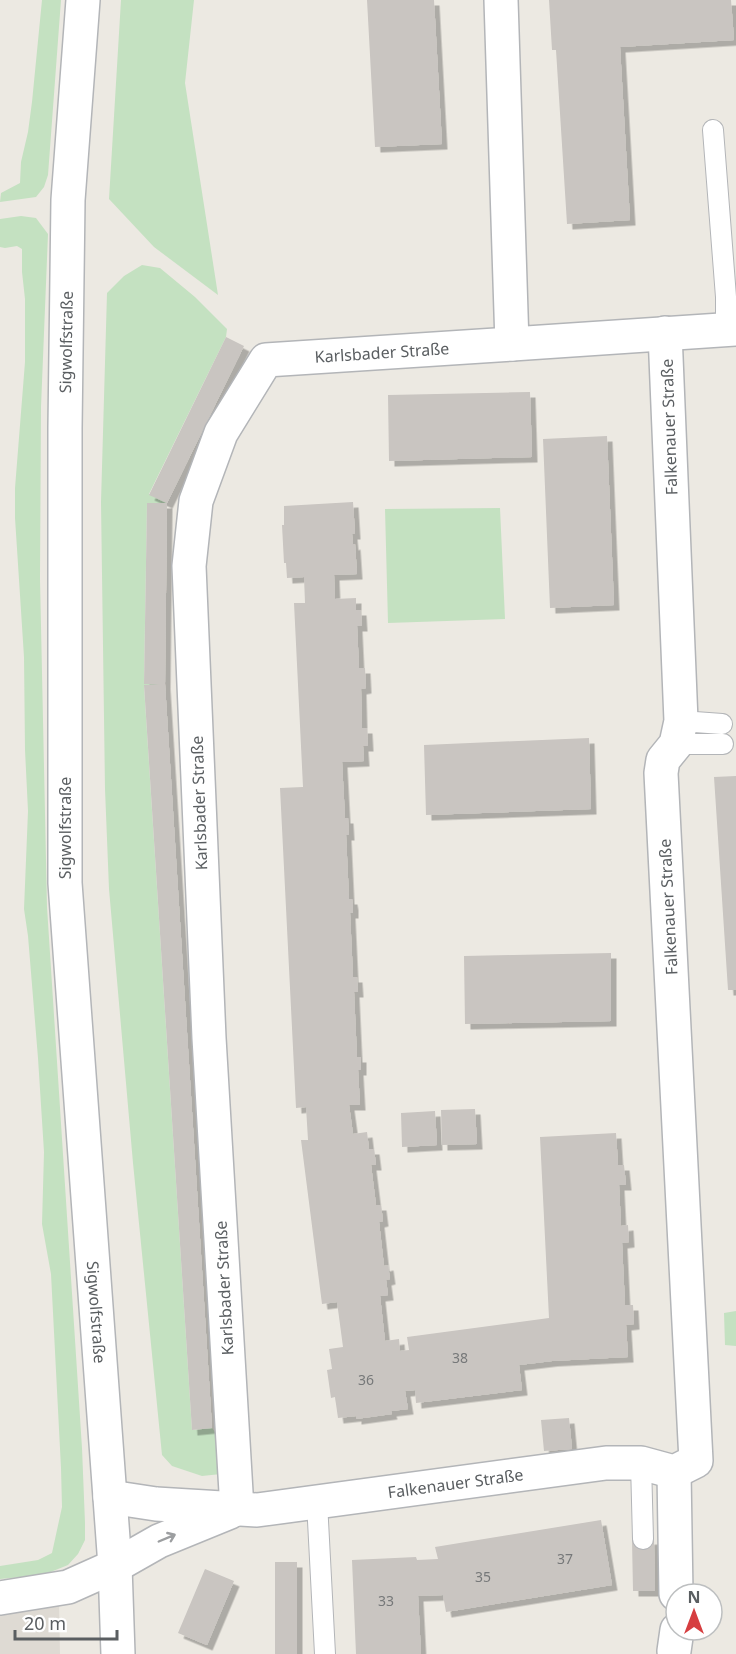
<svg xmlns="http://www.w3.org/2000/svg" width="736" height="1654" font-family="'Noto Sans',sans-serif">
	<defs>
		<filter id="shadow"><feDropShadow dx="5.5" dy="5.5" stdDeviation="0" flood-color="#0004"/></filter>
	</defs>
	<rect width="100%" height="100%" fill="#ece9e2"/>
	<path fill="#dedad3" d="M59 1603 60 1654H0V1610Z"/>
	<path fill="#c4e1c1" d="M42 0H61L48 175 44 187 36 197 0 202 1 193 20 183 21 162 28 132 32 102Z
		M121 0H194L185 83 218 295 154 247 109 199Z
		M21 216 36 218 48 234 41 407 40 579 47 907 82 1448 85 1523V1540L78 1554 68 1565 43 1575 0 1579V1566L38 1560 52 1553 62 1507 61 1468 51 1274 42 1224 44 1152 38 1058 28 936 24 909 28 811 25 750 24 657 15 518V488L25 362V299L22 272V249L17 246 5 248 0 247V219Z
		M142 265 160 268 195 297 227 329 226 337 149 494 167 503H147L144 683 165 684 144 686 192 1430 212 1428 227 1447 221 1474 202 1476 172 1466 162 1455 133 1163 109 889 105 789 101 502 107 293 124 276Z
		M500 508 505 619 388 623 385 509Z
		M736 1311V1346L725 1345 724 1313Z"/>
	<path fill="#c9c5c1" filter="url(#shadow)" d="M367 0H434L442 144 375 147Z
		M549 0H731L734 40 620 47 630 220 567 224 556 50H552Z
		M226 337 244 346 167 503 149 495Z
		M530 392 532 457 389 461 388 395Z
		M607 436 614 605 550 608 543 439Z
		M353 502 355 534H352L353 545 355 544 357 574 334 575 335 599 356 598V610H361L362 626H357L359 668H365L366 688 361 689 362 728H367L368 746H363L364 761 342 762 345 818H348L349 835H346L349 899H352L353 905V913H350L353 977H357L358 992H354L357 1057H361V1070H358L360 1105H349L353 1134 367 1132 369 1149H374L376 1165H371L376 1205H381L383 1221 379 1222 384 1266 388 1265 390 1279 386 1280 388 1295 380 1296 385 1341 399 1339 400 1351 409 1350 407 1337 549 1318 540 1137 616 1133 618 1165H624L626 1185H619L621 1226 628 1225 629 1242 622 1243 625 1305H633L634 1324 626 1325 628 1357 552 1361 519 1365 522 1390 416 1403 415 1390 405 1391 408 1409 391 1411 392 1414 356 1419V1416L338 1418 335 1397 331 1398 327 1370 332 1369 329 1349 343 1347 337 1302 322 1304 301 1140H308L306 1107 296 1108 280 788 303 787 294 603H305L304 577 287 578 286 563H284L282 525H284V506Z
		M147 503H167L165 684 212 1428 192 1430 144 685 160 684H144Z
		M589 738 591 809 426 815 424 745Z
		M736 776V990H728L714 777Z
		M611 953V1021L465 1024 464 956Z
		M475 1109 477 1144 442 1145 441 1110Z
		M435 1111 437 1145 402 1147 401 1113Z
		M569 1418 572 1449 544 1451 541 1420Z
		M601 1520 612 1585 446 1612 443 1595 418 1596 421 1654H356L352 1560 416 1557 417 1560 438 1559 435 1547Z
		M654 1539 655 1591H633L632 1540Z
		M275 1562H297V1654H275Z
		M205 1569 234 1581 207 1645 178 1633Z"/>
	<g fill="none" stroke-linecap="round" stroke-linejoin="round">
		<defs>
			<path id="service" d="M713 130 726 297V329
				M681 721 722 724
				M676 744H723
				M641 1463 643 1539
				M317 1502 325 1654"/>
			<g id="minor">
				<path d="M501 0 512 344 736 329"/>
				<path d="M674 1472 676 1594"/>
				<path id="s1" d="M110 1497 156 1504 257 1510 606 1463H641L674 1472 696 1461 661 773 663 760 676 744 681 721 665 333"/>
				<path id="s2" d="M237 1509 209 1038 189 566 196 501 221 433 266 360 512 344"/>
				<path d="M0 1598 68 1587 115 1566 159 1541 230 1512"/>
				<path d="M674 1651 677 1630"/>
			</g>
			<g id="tertiary">
				<path id="s3" d="M83 0 68 200 65 428V883L115 1566 118 1654"/>
			</g>
		</defs>
		<use href="#service" stroke="#b3b5b8" stroke-width="22"/>
		<use href="#minor" stroke="#b3b5b8" stroke-width="36"/>
		<use href="#tertiary" stroke="#b3b5b8" stroke-width="36"/>
		<use href="#service" stroke="#fff" stroke-width="20"/>
		<use href="#minor" stroke="#fff" stroke-width="33"/>
		<use href="#tertiary" stroke="#fff" stroke-width="33"/>
	</g>
	<defs><path id="oneway-shaft" d="M-6 0H5M1.5-3L5.5 0L1.5 3" fill="none" stroke-width="1.6" stroke-linecap="round" stroke-linejoin="round" transform="scale(1.5)"/></defs>
	<use stroke="#9c9ea0" href="#oneway-shaft" transform="translate(167 1538) rotate(-23)"/>
	<g text-anchor="middle" stroke-width="5" stroke-linejoin="round" paint-order="stroke">
		<g font-size="14" fill="#767879">
			<text x="460" y="1363">38</text>
			<text x="366" y="1385">36</text>
			<text x="565" y="1564">37</text>
			<text x="483" y="1582">35</text>
			<text x="386" y="1606">33</text>
		</g>
		<g font-size="16" fill="#5a5e61" stroke="#fff">
			<text transform="translate(66 342) rotate(-89)" y="6">Sigwolfstraße</text>
			<text dy="6" stroke="none"><textPath href="#s2" startOffset="1284">Karlsbader Straße</textPath></text>
			<text transform="translate(669 427) rotate(-92)" y="6">Falkenauer Straße</text>
			<text transform="translate(199 803) rotate(-92)" y="6">Karlsbader Straße</text>
			<text transform="translate(65 828) rotate(-90)" y="6">Sigwolfstraße</text>
			<text transform="translate(668 907) rotate(-93)" y="6">Falkenauer Straße</text>
			<text transform="translate(224 1288) rotate(-93)" y="6">Karlsbader Straße</text>
			<text dy="6" stroke="none"><textPath href="#s3" startOffset="1314">Sigwolfstraße</textPath></text>
			<text dy="6" stroke="none"><textPath href="#s1" startOffset="348">Falkenauer Straße</textPath></text>
		</g>
	</g>
	<g transform="translate(694 1612)"><circle r="28" fill="#ffffff" stroke="#bdbfc0" stroke-width="1.5"/>
	<path d="M0-4.5L10 22L0 15L-10 22Z" fill="#d63e40"/>
	<text y="-9" font-size="16" font-weight="bold" text-anchor="middle" fill="#5a5e61">N</text>
	</g>
	<path d="M15 1630v9h102v-9" fill="none" stroke="#5a5e61" stroke-width="3"/>
	<text x="24" y="1630" font-size="18" fill="#5a5e61" stroke="#ffffff" stroke-width="4.5" paint-order="stroke">20 m</text>
</svg>
